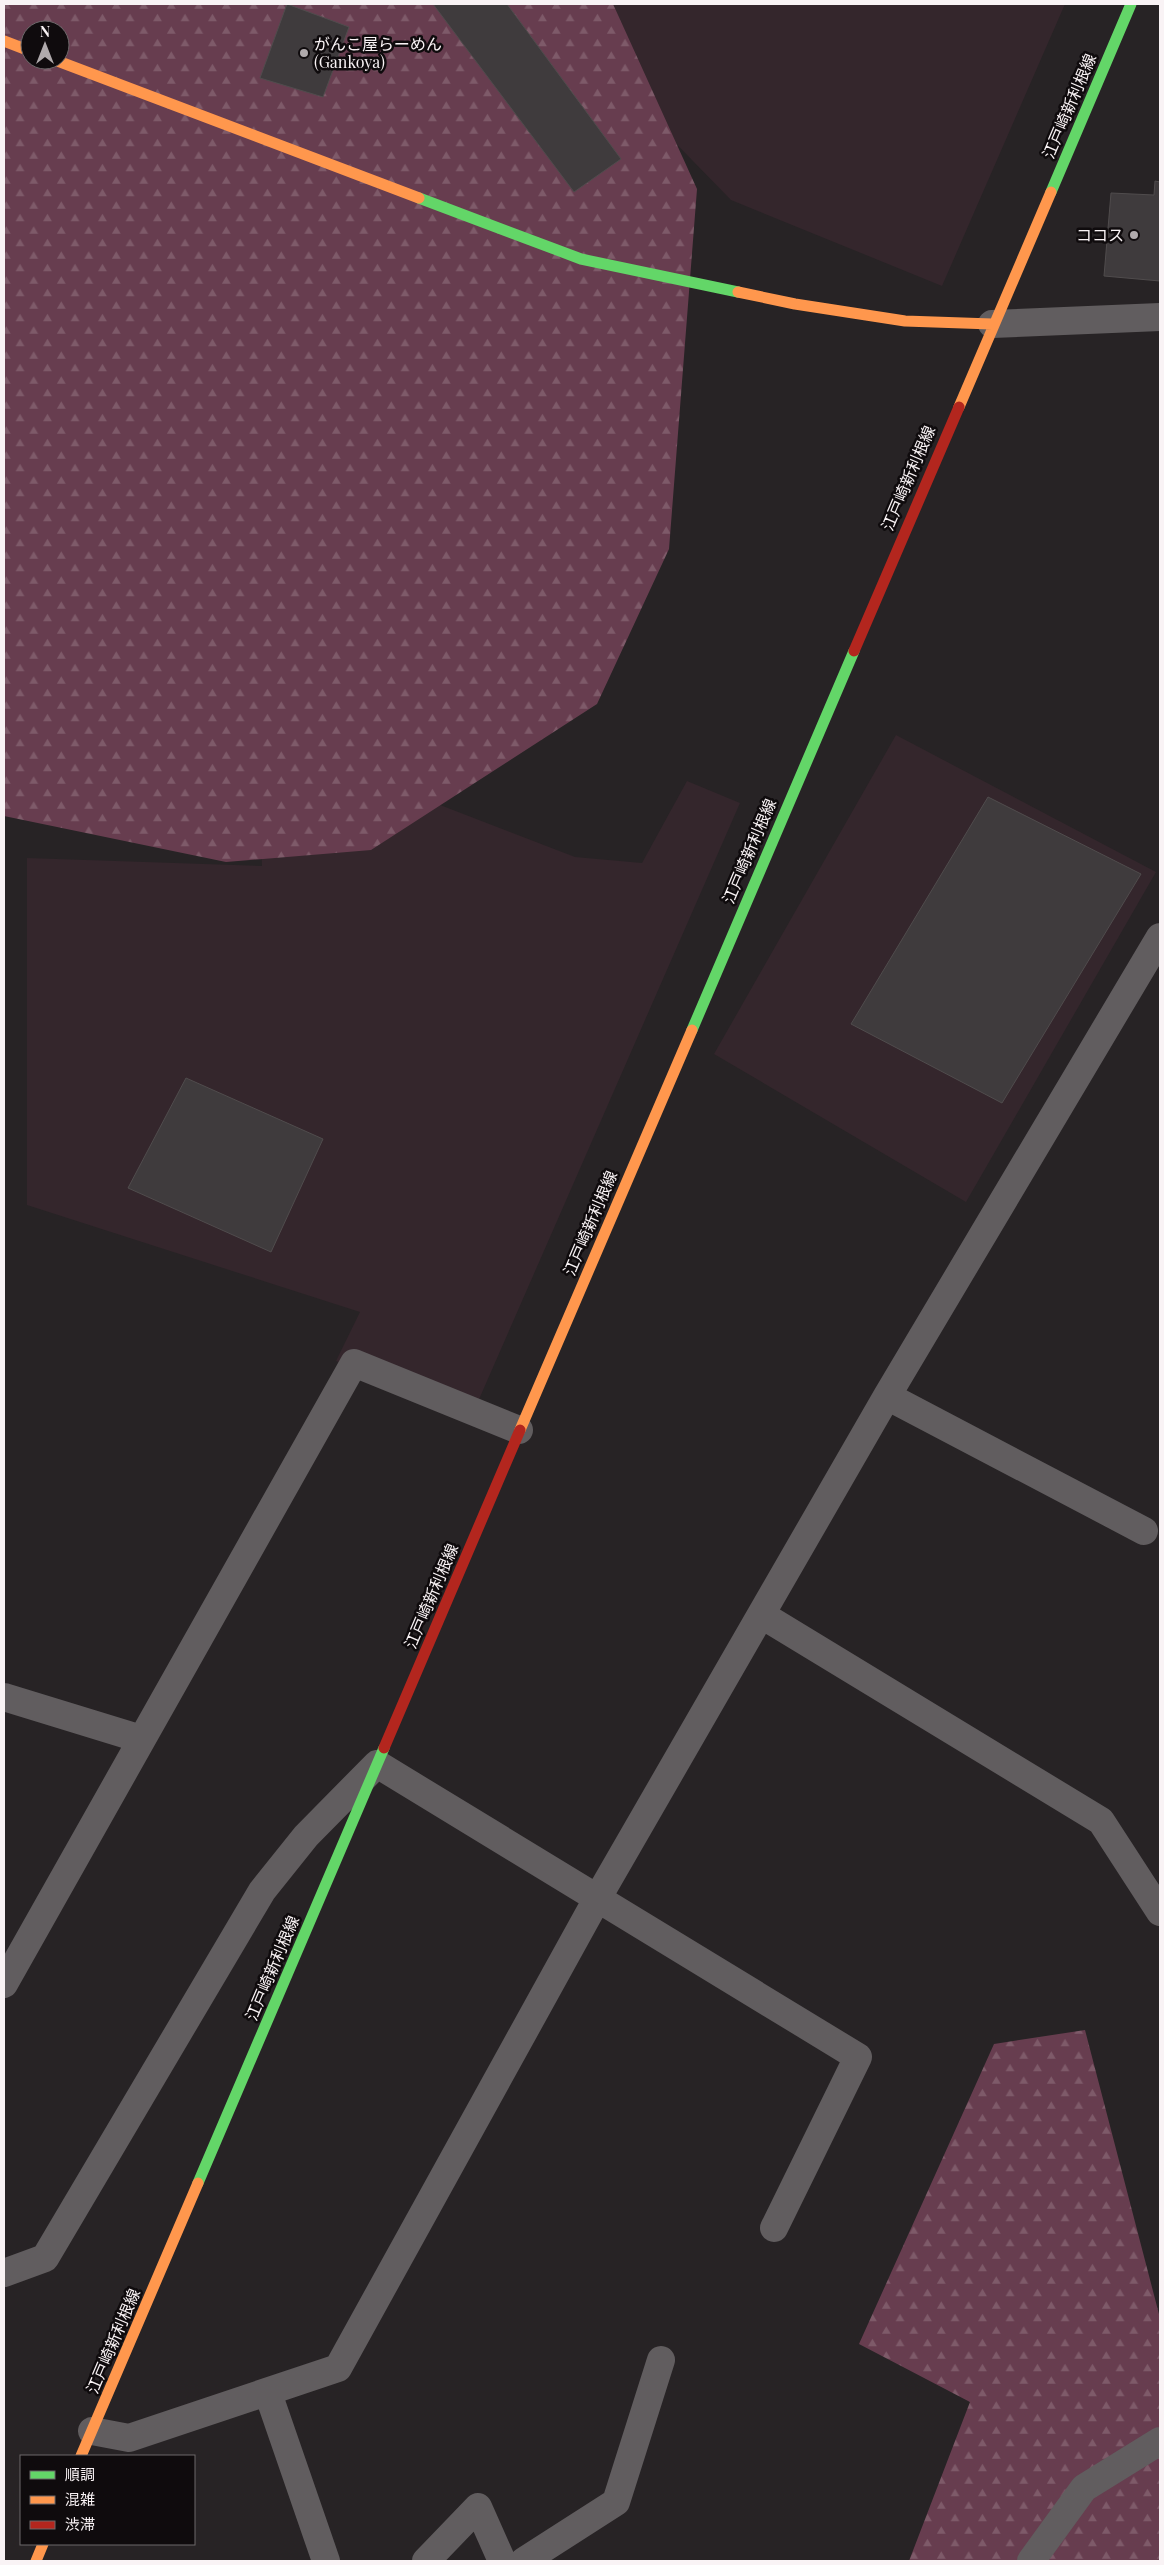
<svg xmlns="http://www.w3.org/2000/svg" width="1164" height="2565" font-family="'Playfair Display','Noto Sans JP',serif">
	<defs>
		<pattern id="forest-firs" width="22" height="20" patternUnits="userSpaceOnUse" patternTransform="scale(1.25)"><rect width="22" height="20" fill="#673d4f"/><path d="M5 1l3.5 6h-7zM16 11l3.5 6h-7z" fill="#7e5a69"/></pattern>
	</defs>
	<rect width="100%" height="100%" fill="#272325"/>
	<path fill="#34262c" d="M583 4H1065L942 286 731 200 653 120Z
		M896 735 1156 872 966 1202 714 1054Z
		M321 759 575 857 642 863 687 781 740 803 473 1413 336 1361 360 1312 27 1205V858L262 866 258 766Z"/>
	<path fill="url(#forest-firs)" fill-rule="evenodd" d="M4 4H613L697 189 669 549 597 704 371 850 226 862 4 816ZM30 30H60V60H30Z
		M1085 2030 1160 2318V2561H909L970 2402 859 2344 994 2044Z"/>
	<path fill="#3f3b3d" stroke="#504c4d" d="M287 4 349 27 323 97 260 78Z
		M433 4H507L621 159 574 192Z
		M1155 181 1160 182V281L1104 276 1111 193 1154 195Z
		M988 797 1141 874 1002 1103 851 1024Z
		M186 1078 323 1139 271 1252 128 1188Z"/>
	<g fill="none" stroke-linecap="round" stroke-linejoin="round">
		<path stroke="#615d5f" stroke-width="28" d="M992 324 1160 317
			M887 1396 1144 1531
			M762 1615 1101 1821 1160 1912
			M4 1697 141 1739
			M4 1984 354 1363 519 1430
			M4 2273 45 2258 262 1891 306 1836 377 1764 858 2057 774 2228
			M268 2393 326 2561
			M92 2431 129 2438 338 2368 597 1899 887 1396 1160 937
			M426 2561 478 2507 502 2561
			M524 2561 616 2502 661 2360
			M1031 2561 1084 2488 1160 2441"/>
		<path stroke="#63d668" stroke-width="11" d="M1051 192 1131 4
			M419 198 581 259 738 292
			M692 1030 854 651
			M198 2183 384 1748"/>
		<path stroke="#ff974d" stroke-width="11" d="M4 41 30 51
			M55 60 419 198
			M738 292 795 304 905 321 992 324
			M959 407 1051 192
			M520 1430 692 1030
			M81 2456 198 2183
			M36 2561 43 2544"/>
		<path stroke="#b3261e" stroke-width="11" d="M854 651 959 407
			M384 1748 520 1430"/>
	</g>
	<g fill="#b0aaac" stroke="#0f0b0d" stroke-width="2">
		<circle cx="304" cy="53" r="5"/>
		<circle cx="1134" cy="235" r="5"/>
	</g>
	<g text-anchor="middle" stroke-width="5" stroke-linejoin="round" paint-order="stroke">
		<g font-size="16" fill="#f9f3f5" stroke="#0f0b0d" text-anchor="start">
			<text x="314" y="50">がんこ屋らーめん<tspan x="314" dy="18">(Gankoya)</tspan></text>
			<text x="1124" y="241" text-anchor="end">ココス</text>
		</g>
		<g font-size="16" fill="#f9f3f5" stroke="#0f0b0d">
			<text transform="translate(1069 106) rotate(-67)" y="6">江戸崎新利根線</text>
			<text transform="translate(908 478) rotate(-67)" y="6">江戸崎新利根線</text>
			<text transform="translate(749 851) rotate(-67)" y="6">江戸崎新利根線</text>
			<text transform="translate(590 1223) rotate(-67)" y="6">江戸崎新利根線</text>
			<text transform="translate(431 1596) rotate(-67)" y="6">江戸崎新利根線</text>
			<text transform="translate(272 1968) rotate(-67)" y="6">江戸崎新利根線</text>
			<text transform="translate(113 2341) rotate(-67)" y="6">江戸崎新利根線</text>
		</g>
	</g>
	<rect width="1164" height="2565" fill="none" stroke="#f9f3f5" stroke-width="10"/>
	<rect x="20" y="2455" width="175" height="90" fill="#0f0b0d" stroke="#6d686a"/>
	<rect x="30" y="2471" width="25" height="8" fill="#63d668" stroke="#6d686a"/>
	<text x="65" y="2480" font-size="15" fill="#f9f3f5">順調</text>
	<rect x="30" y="2496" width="25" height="8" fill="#ff974d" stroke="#6d686a"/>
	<text x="65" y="2505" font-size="15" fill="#f9f3f5">混雑</text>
	<rect x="30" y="2521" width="25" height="8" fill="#b3261e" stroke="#6d686a"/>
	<text x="65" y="2530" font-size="15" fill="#f9f3f5">渋滞</text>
	<g transform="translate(45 45)"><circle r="24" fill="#0f0b0d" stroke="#6d686a"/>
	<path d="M0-4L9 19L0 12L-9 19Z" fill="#b0aaac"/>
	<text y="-8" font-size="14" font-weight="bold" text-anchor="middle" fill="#f9f3f5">N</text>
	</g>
</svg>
